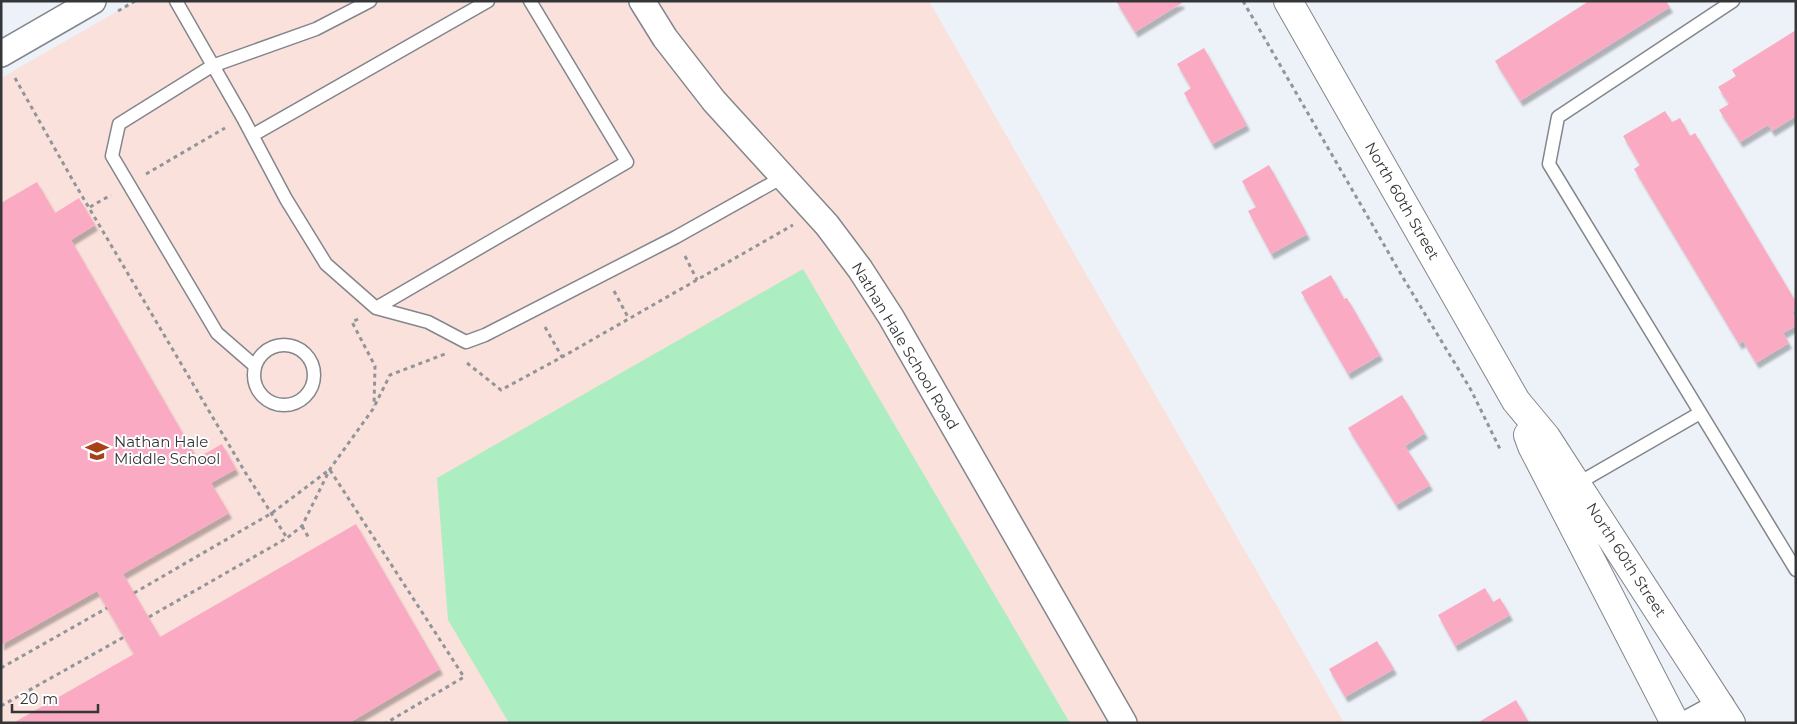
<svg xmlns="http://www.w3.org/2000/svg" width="1797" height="724" font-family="Montserrat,sans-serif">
	<defs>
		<filter id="shadow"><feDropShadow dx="3" dy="5.5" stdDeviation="1" flood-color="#0004"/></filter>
	</defs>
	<rect width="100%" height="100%" fill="#edf1f8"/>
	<path fill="#fbe1db" d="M135 1H929L1344 723H1V78Z"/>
	<path fill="#aceec1" d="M803 269 1070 723H509L448 620 437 478Z"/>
	<path fill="#faabc3" filter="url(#shadow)" d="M1116 1H1180L1182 3 1135 32Z
		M1589 1H1666L1670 7 1520 101 1495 61Z
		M1796 30V116L1772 131 1768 125 1740 142 1719 110 1729 104 1718 87 1736 76 1732 70Z
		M1204 48 1247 125 1212 144 1184 93 1191 88 1177 64Z
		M1665 111 1672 122 1680 118 1690 136 1695 133 1796 302V310L1792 312 1796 318V326L1783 333 1789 343 1756 363 1743 341 1739 344 1634 169 1640 165 1623 136Z
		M1269 165 1307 234 1271 254 1248 211 1256 207 1242 181Z
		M37 182 55 213 79 198 95 225 71 240 197 458 222 444 236 469 211 483 229 513 123 574 160 637 356 524 440 669 349 723H13L134 654 97 591 1 645V203Z
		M1331 275 1344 299 1347 298 1380 355 1348 374 1301 292Z
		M1402 395 1425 433 1405 446 1430 485 1396 505 1348 428Z
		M1485 588 1493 602 1500 598 1510 615 1455 646 1438 615Z
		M1377 641 1394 669 1345 697 1329 669Z
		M1516 700 1529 723H1477Z"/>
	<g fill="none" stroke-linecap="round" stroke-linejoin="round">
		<defs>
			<path id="service" d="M176 1 243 118 286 199 326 264 376 308 428 322 466 342 485 335 676 237 783 177
				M1733 1 1558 117 1549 164 1796 570
				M253 135 488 1
				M376 308 627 162 530 1
				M254 375a30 30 0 1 1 60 0a30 30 0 1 1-60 0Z
				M255 366 217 333 112 156 119 124 212 66 316 29 370 1
				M1575 485 1700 413"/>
			<path id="minor" d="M642 1 665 38 714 101 827 225 860 269 891 317 1124 723
				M1 54 93 1
				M1688 723 1721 705"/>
			<path id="secondary" d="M1288 1 1516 401 1546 437 1731 723
				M1528 435 1532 446 1675 723"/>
		</defs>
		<use href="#service" stroke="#83868c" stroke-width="15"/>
		<use href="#minor" stroke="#83868c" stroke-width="28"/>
		<use href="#secondary" stroke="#83868c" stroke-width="30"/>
		<path stroke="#919498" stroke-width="3" stroke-dasharray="4 4" stroke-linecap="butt" d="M1243 1 1402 276 1471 390 1500 449
			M118 11 135 1
			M15 78 72 179 245 472 287 538
			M146 174 225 128
			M90 207 111 195
			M685 256 697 280
			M614 291 629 319
			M358 319 352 322 375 366 374 406
			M545 327 562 357
			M467 363 501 390 562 357 793 225
			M330 470 464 677 386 723
			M302 526 310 540
			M134 593 272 513 329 470
			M149 617 287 538 302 526 330 469 373 409 390 375 445 354
			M1 668 107 608
			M1 706 124 637"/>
		<use href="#service" stroke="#fff" stroke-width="12"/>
		<use href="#minor" stroke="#fff" stroke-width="25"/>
		<use href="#secondary" stroke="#fff" stroke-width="28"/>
	</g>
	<defs>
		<symbol id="school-bare" viewBox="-9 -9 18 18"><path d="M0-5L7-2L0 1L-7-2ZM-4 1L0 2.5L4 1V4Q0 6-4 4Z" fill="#a74118" stroke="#fff" stroke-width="2.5" paint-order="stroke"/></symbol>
	</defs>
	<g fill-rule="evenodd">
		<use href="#school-bare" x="81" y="435" width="32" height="32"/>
	</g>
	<g text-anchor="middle" stroke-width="4" stroke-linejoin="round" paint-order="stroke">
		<g font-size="15" fill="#343638" stroke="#fff">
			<text transform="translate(1402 201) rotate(60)" y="5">North 60th Street</text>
			<text transform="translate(905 346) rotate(59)" y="5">Nathan Hale School Road</text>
			<text transform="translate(1626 560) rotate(57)" y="5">North 60th Street</text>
		</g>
		<g font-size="15" fill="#343638" stroke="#fff" text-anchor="start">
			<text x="114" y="447">Nathan Hale<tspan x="114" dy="17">Middle School</tspan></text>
		</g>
	</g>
	<rect width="1797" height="724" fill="none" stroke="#343638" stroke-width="5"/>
	<path d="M12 704v8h86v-8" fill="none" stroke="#343638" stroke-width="2.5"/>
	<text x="20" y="704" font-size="15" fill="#343638" stroke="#ffffff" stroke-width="4" paint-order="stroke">20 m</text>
</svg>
